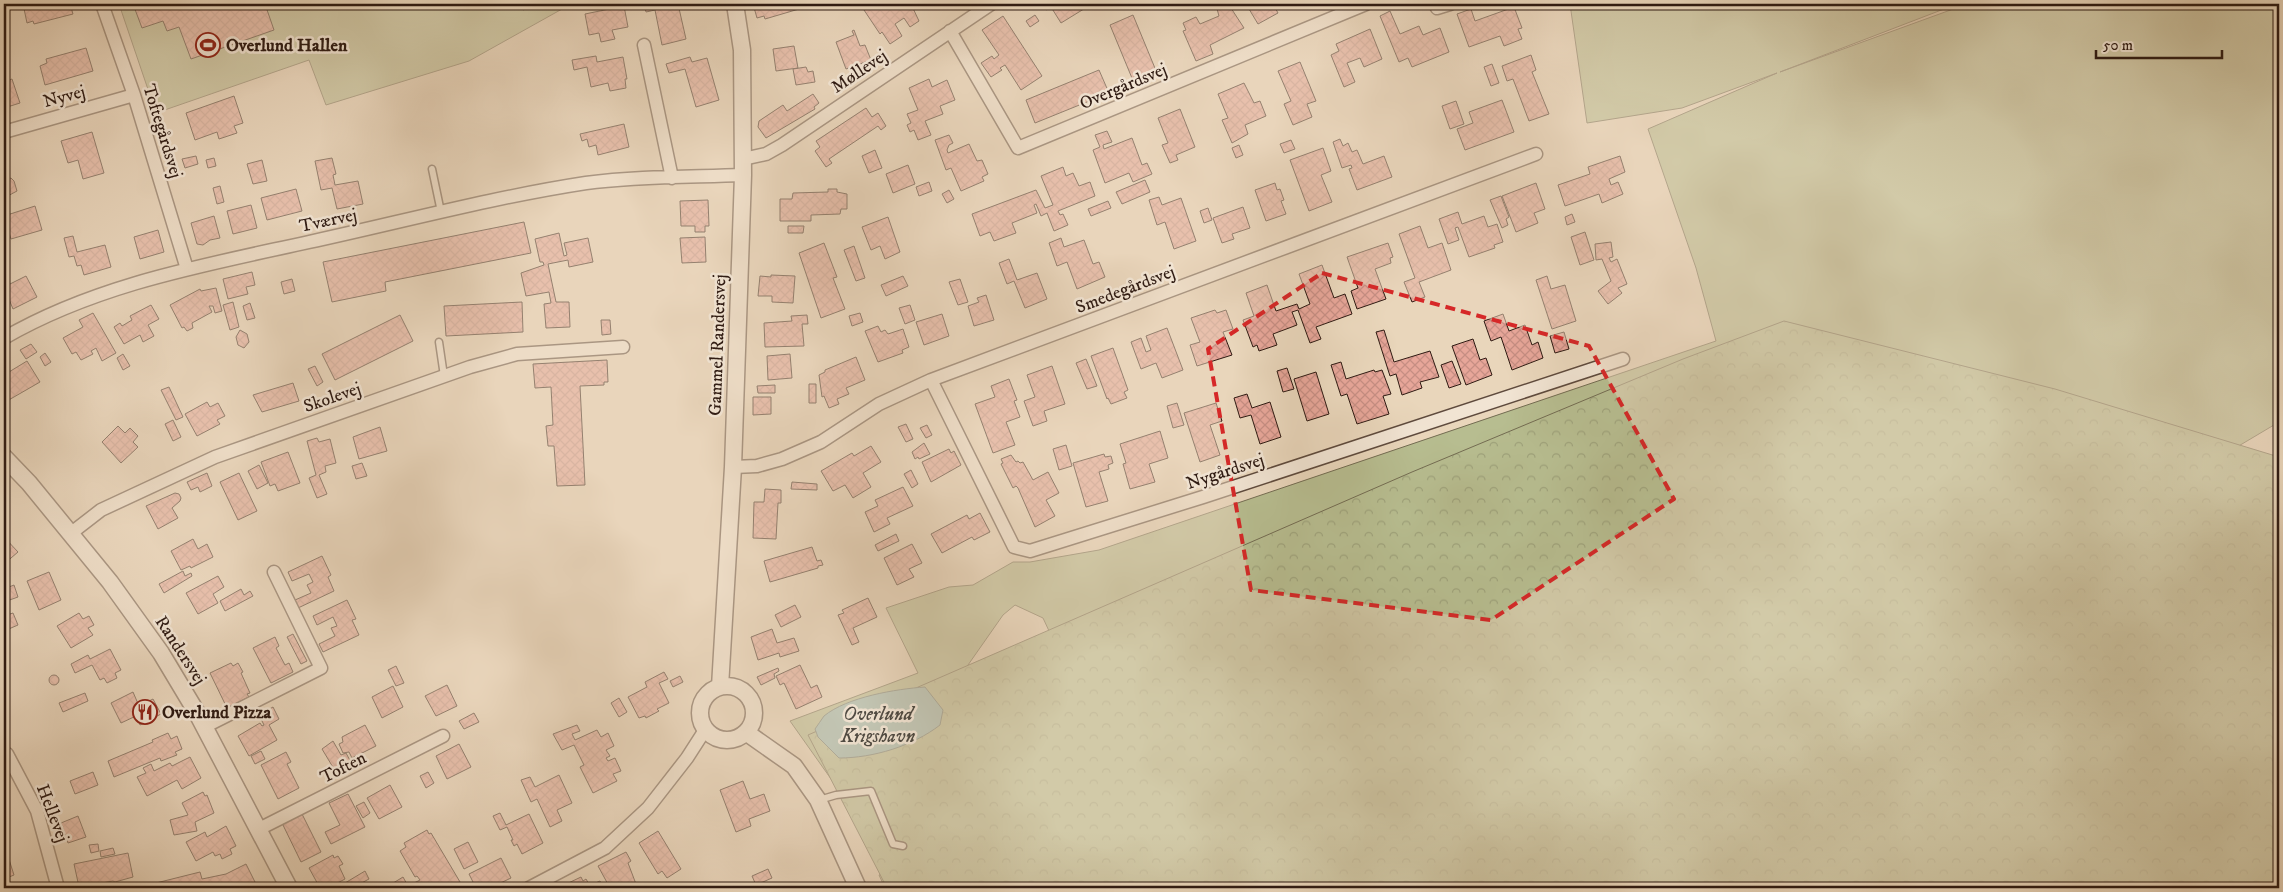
<svg xmlns="http://www.w3.org/2000/svg" width="2283" height="892" font-family="'IM FELL DW Pica',serif">
	<defs>
		<pattern id="park-crowns" width="20" height="18" patternUnits="userSpaceOnUse" patternTransform="scale(1.25)"><rect width="20" height="18" fill="#b7bd90"/><path d="M2 6a3 3 0 1 1 6 0M12 15a3 3 0 1 1 6 0" fill="none" stroke="#9ea27b"/></pattern>
		<pattern id="building-cross-hatch" width="8" height="8" patternUnits="userSpaceOnUse" patternTransform="scale(1.25)"><rect width="8" height="8" fill="#e7a699"/><path d="M0 0l8 8M0 8l8-8" fill="none" stroke="#c68e83"/></pattern>
	</defs>
	<rect width="100%" height="100%" fill="#e9d6bb"/>
	<filter id="stains"><feTurbulence type="fractalNoise" baseFrequency=".004" numOctaves="4"/><feColorMatrix values="0 0 0 0 .2 0 0 0 0 .09 0 0 0 0 .02 0 0 0 .5 -.17"/></filter>
	<radialGradient id="worn" r=".72"><stop offset=".6" stop-color="#630" stop-opacity="0"/><stop offset="1" stop-color="#630" stop-opacity=".3"/></radialGradient>
	<path fill="#b7bd90" stroke="#736c52" fill-rule="evenodd" d="M119 4H571L469 61 326 105 309 60 156 113Z
		M1570 4H1957L1780 72 1967 4H2279V422L2104 526 1012 888H885L879 875 921 852 836 786 790 721 918 673 886 608 949 587 973 585 1013 562H1030L1099 550 1716 341 1696 268 1648 129 1777 73 1682 108 1587 123ZM1015 605 1043 618 1097 734 968 665 1003 615Z"/>
	<path fill="url(#park-crowns)" stroke="#736c52" d="M1784 321 2055 389 2279 457V888H887L808 735 1412 472 1683 359Z"/>
	<path fill="#97b9b2" stroke="#6d7a72" d="M925 687 943 710 940 725C913 746 873 758 839 758L818 737 815 729C818 725 821 720 824 716 847 697 896 689 925 687Z"/>
	<path fill="url(#building-cross-hatch)" stroke="#2f1b13" d="M23 4H70L73 14 34 24 33 21 27 23Z
		M133 4H265L274 30 191 59 179 27 167 31 163 21 142 28Z
		M520 4H536L523 10Z
		M644 4H678L686 39 662 45 655 10 646 12Z
		M753 4H816L765 19 764 16 757 18Z
		M867 4H883L885 7 891 4H911L919 21 910 27 904 18 895 24 902 36 890 44 882 32 880 34 862 7Z
		M1042 4H1092L1061 23 1051 7 1046 10Z
		M1246 4H1273L1278 13 1258 24Z
		M1229 5 1244 28 1210 45 1213 54 1196 61 1183 31 1186 30 1183 23 1196 17 1200 24 1219 16 1217 9Z
		M624 6 628 27 612 30 615 39 601 42 599 33 589 35 585 14Z
		M1514 7 1522 28 1518 29 1522 39 1504 46 1500 36 1469 47 1457 14 1471 9 1475 21Z
		M1390 11 1400 34 1419 26 1423 35 1440 28 1449 52 1412 67 1408 58 1399 62 1380 16Z
		M1035 15 1039 21 1030 27 1026 21Z
		M1133 15 1157 73 1134 83 1110 25Z
		M1003 16 1042 76 1021 90 1005 65 1000 68 1002 70 991 77 981 63 992 56 994 59 999 55 982 30Z
		M1370 29 1382 59 1364 67 1360 58 1347 63 1355 82 1344 87 1331 55 1339 51 1336 44Z
		M854 30 860 46 865 45 871 60 846 69 836 42 854 35 852 31Z
		M794 46 798 68 776 71 773 49Z
		M86 48 93 71 45 85 40 66 47 63 46 59Z
		M1531 55 1536 70 1532 72 1549 114 1529 121 1513 79 1507 81 1502 66Z
		M596 56 597 62 623 57 627 79H625L626 88 610 91 608 83 591 87 587 67 574 70 572 60Z
		M690 57 692 62 707 58 719 100 696 107 685 69 669 73 666 64Z
		M1300 62 1316 101 1307 104 1312 117 1293 125 1284 104 1291 101 1278 71Z
		M1492 64 1499 83 1491 86 1484 67Z
		M806 67 808 72 813 71 815 82 796 85 793 69Z
		M1099 70 1109 93 1035 123 1026 100Z
		M12 79 20 103 4 108V82Z
		M929 79 932 87 947 80 955 100 940 106 943 114 925 121 931 135 918 140 914 130 910 132 907 125 911 123 907 114 918 110 909 88Z
		M1244 83 1254 103 1260 101 1266 116 1245 125 1248 134 1232 143 1222 120 1228 118 1218 94Z
		M813 94 819 103 814 107 815 109 766 138 758 127 759 121 783 105 787 111Z
		M234 96 243 123 234 126 237 133 219 139 217 132 195 140 186 113Z
		M1502 100 1514 132 1465 150 1457 129 1473 123 1469 112Z
		M1456 101 1464 124 1450 129 1442 106Z
		M866 108 872 117 878 113 886 126 881 130 878 126 829 159 832 163 826 167 815 151 820 147 816 141Z
		M1180 109 1195 147 1176 155 1178 160 1170 163 1162 145 1168 143 1158 118Z
		M624 124 629 147 598 155 596 145 589 147 587 139 582 141 580 134Z
		M1107 131 1112 142 1103 145 1104 149 1132 138 1142 165 1147 163 1152 174 1133 182 1129 173 1105 183 1093 150 1100 147 1095 135Z
		M92 132 104 173 83 179 78 160 68 163 61 141Z
		M949 135 953 143 949 145 947 150 948 153 969 144 977 161 982 160 988 174 982 177 984 181 961 191 951 168 946 170 935 140Z
		M1340 139 1343 146 1348 143 1352 152 1357 150 1363 164 1384 156 1392 177 1357 190 1349 169 1352 168 1351 165 1342 168 1333 142Z
		M1291 140 1295 149 1284 153 1280 144Z
		M1239 145 1243 155 1236 158 1232 148Z
		M1323 148 1331 171 1321 175 1332 202 1309 211 1290 160Z
		M875 150 882 168 869 173 862 156Z
		M196 156 198 164 185 168 182 159Z
		M1620 156 1625 172 1609 179 1611 185 1618 182 1623 194 1602 203 1599 194 1565 206 1558 185 1590 174 1588 167Z
		M214 158 216 166 208 168 206 160Z
		M332 158 336 174 333 175 335 185 358 181 363 204 337 209 332 188 321 190 315 161Z
		M262 160 267 181 253 184 247 164Z
		M908 165 915 184 893 193 886 174Z
		M4 167 8 179 11 178 14 181 17 191 4 198Z
		M1063 167 1066 176 1073 173 1079 186 1090 182 1095 196 1058 211 1060 215 1063 214 1068 225 1054 231 1047 213 1041 216 1036 204 1034 205 1037 213 1012 223 1016 233 994 241 990 232 980 236 972 214 1036 190 1045 208 1053 205 1041 176Z
		M1145 180 1150 192 1122 204 1116 192Z
		M929 182 932 191 919 196 916 187Z
		M1275 183 1277 190 1280 189 1284 200 1281 201 1286 214 1266 221 1255 190Z
		M1536 183 1545 209 1534 213 1538 223 1516 232 1502 196Z
		M220 186 224 202 217 204 213 188Z
		M296 189 302 211 267 220 261 198Z
		M828 189H837V192L847 194V209H841L840 214 811 215V221H780V199H792L793 193 828 192Z
		M949 190 954 199 947 203 942 194Z
		M1501 196 1509 217 1506 219 1508 225 1502 228 1490 200Z
		M1159 197 1162 205 1181 198 1196 241 1174 249 1165 222 1157 225 1149 200Z
		M708 200 709 226H705V232H695V226H681L680 201Z
		M1108 201 1111 208 1091 216 1088 209Z
		M251 205 257 228 233 234 227 211Z
		M35 206 42 230 11 239 4 216Z
		M1243 207 1250 228 1232 234 1234 239 1222 243 1213 218Z
		M1208 208 1212 220 1204 223 1200 211Z
		M1458 212 1462 224 1484 216 1488 227 1497 224 1503 242 1494 245 1495 248 1469 257 1458 227 1455 228 1459 240 1448 244 1439 219Z
		M1572 214 1575 222 1567 225 1565 217Z
		M214 216 220 238 210 240 203 245 197 244 191 223Z
		M888 217 900 252 885 259 880 246 871 250 862 227Z
		M524 222 531 253 385 282 386 291 332 302 323 262Z
		M788 226H804L803 233H788Z
		M1420 226 1428 248 1442 243 1451 270 1419 282 1425 297 1412 302 1404 282 1415 278 1399 234Z
		M158 230 164 252 140 259 134 237Z
		M1585 232 1594 260 1580 265 1571 237Z
		M559 233 564 256 567 255 564 243 588 238 593 262 569 267 568 260 548 264 556 302H569L570 327 546 328 544 304 551 303 549 292 526 296 521 273 544 265 543 262H540L535 239Z
		M73 236 77 252 105 245 111 267 84 275 81 265 77 266 74 256 69 257 64 238Z
		M705 237 706 262 682 263 680 238Z
		M1061 238 1064 247 1084 240 1093 264 1099 262 1105 277 1077 289 1067 262 1057 266 1049 243Z
		M1611 242 1613 257 1609 258 1611 262 1617 259 1627 284 1618 288 1622 293 1608 304 1598 291 1611 281 1602 259 1596 260 1595 244Z
		M824 243 837 277 833 278 845 309 821 318 799 253Z
		M1388 243 1393 257 1390 258 1391 263 1375 269 1386 299 1357 309 1351 291 1358 288 1347 257Z
		M854 246 865 278 856 281 844 250Z
		M1009 259 1017 280 1037 273 1047 299 1025 308 1014 281 1007 284 999 263Z
		M1322 265 1334 298 1345 294 1352 314 1316 327 1321 339 1310 343 1298 310 1292 312 1297 325 1273 334 1277 345 1259 351 1257 345 1253 347 1243 320 1254 316 1246 293 1267 285 1276 311 1297 304 1299 309 1310 304 1299 274Z
		M252 272 255 285 246 287 248 294 228 299 223 279Z
		M771 275 795 276 793 303 772 302V296H758L760 276 771 277Z
		M26 276 37 297 13 309 4 287Z
		M903 276 908 286 886 296 881 285Z
		M1547 276 1551 289 1565 285 1576 321 1552 329 1536 280Z
		M292 279 295 291 284 294 281 282Z
		M960 279 968 302 958 305 949 282Z
		M216 288 222 311 215 313 213 306H209L212 312 192 323 193 328 187 331 184 327 182 328 170 305 200 289 201 291Z
		M986 295 994 320 974 326 968 306 979 302 977 298Z
		M233 302 239 327 230 330 223 305Z
		M522 302 523 332 446 336 444 306Z
		M250 303 255 318 247 320 243 306Z
		M151 305 159 319 148 325 154 336 143 342 140 335 124 344 114 327 120 323 122 326 132 320 130 316Z
		M910 305 915 320 905 324 899 308Z
		M1215 310 1217 313 1226 310 1233 329 1223 332 1232 355 1197 366 1190 345 1200 342 1191 318Z
		M93 313 116 353 102 361 96 348 91 351 93 354 81 360 76 352 72 354 63 338 83 327 79 320Z
		M860 313 863 322 852 326 849 316Z
		M942 314 949 336 924 345 916 322Z
		M1503 314 1509 331 1525 325 1532 345 1538 342 1543 358 1512 370 1501 337 1491 341 1484 321Z
		M400 315 413 341 335 380 322 354Z
		M807 315 808 324H802L804 346 765 347 764 323 792 321 791 316Z
		M601 320H610L611 334 602 335Z
		M878 326 881 332 885 330 888 334 903 329 909 347 902 350 903 353 878 362 865 331Z
		M1167 328 1183 370 1162 378 1156 363 1141 369 1131 342 1141 338 1146 352 1151 350 1146 336Z
		M240 330 247 334 249 342 244 348 238 345 236 337Z
		M1384 330 1394 362 1430 351 1439 377 1420 382 1422 388 1402 395 1396 374 1390 376 1376 332Z
		M1564 332 1569 349 1555 353 1550 336Z
		M1473 339 1480 360 1486 358 1492 375 1466 385 1452 346Z
		M31 344 37 352 26 359 20 350Z
		M1113 348 1128 390 1124 392 1127 398 1111 404 1108 398 1107 399 1091 356Z
		M45 353 51 362 45 366 40 357Z
		M123 354 130 366 123 370 117 358Z
		M790 354 792 378 768 380 767 356Z
		M856 357 865 380 846 388 849 394 837 399 839 404 829 408 824 396 822 397 819 375 825 372V370Z
		M1086 359 1097 386 1087 389 1076 363Z
		M607 360 608 382H604V385L580 386 585 485 557 486 554 446H548L546 426 553 425 551 387 535 388 533 364Z
		M27 361 40 382 7 401 4 395V375Z
		M1452 361 1461 384 1449 388 1441 365Z
		M1341 362 1346 379 1374 370 1375 372 1382 370 1391 394 1383 396 1389 414 1357 424 1347 394 1341 396 1331 365Z
		M315 366 323 382 317 386 308 369Z
		M1052 366 1065 404 1044 411 1047 421 1033 426 1024 401 1035 397 1027 375Z
		M1287 368 1294 389 1283 392 1277 371Z
		M1316 372 1329 414 1307 421 1294 379Z
		M1009 379 1017 400 1014 401 1020 417 1006 422 1015 445 993 453 975 404 995 397 991 386Z
		M293 383 299 401 262 412 253 395Z
		M809 384H816V403H809Z
		M775 385V393H758L757 386Z
		M169 387 183 417 176 420 161 390Z
		M1247 394 1252 408 1270 402 1281 437 1260 444 1251 415 1240 418 1234 398Z
		M753 397H771V414L753 415Z
		M207 402 210 407 218 403 225 416 217 420 220 424 197 436 185 414Z
		M1177 403 1184 425 1173 428 1167 406Z
		M1216 403 1222 421 1210 425 1220 455 1200 462 1184 413Z
		M173 420 181 437 173 441 165 424Z
		M906 424 913 439 906 442 898 427Z
		M927 425 932 435 926 438 920 428Z
		M118 426 125 433 130 428 138 436 133 442 138 447 121 463 102 442Z
		M380 427 387 451 359 459 353 437Z
		M1160 431 1168 458 1149 464 1155 482 1130 489 1123 464 1126 463 1120 444Z
		M317 438 319 442 330 439 336 463 325 466 326 472 319 475 327 494 317 498 309 478 316 475 307 441Z
		M924 443 930 454 919 459 918 457 915 459 912 452Z
		M1066 445 1072 466 1059 470 1053 449Z
		M871 446 881 462 863 473 871 487 853 498 845 485 833 491 821 471 852 453 854 456Z
		M949 449 951 453 954 451 961 465 931 482 922 462Z
		M288 452 300 483 278 491 275 484 270 486 261 462Z
		M1104 454 1105 457 1111 456 1113 463 1108 465 1109 469 1099 472 1108 501 1086 507 1073 463Z
		M1011 455 1016 462 1018 461 1020 463 1023 462 1033 480 1048 472 1059 493 1046 500 1055 516 1035 527 1018 488 1016 486 1013 488 1001 464 1003 463 1001 459Z
		M362 463 367 476 356 479 352 466Z
		M259 465 268 483 257 489 248 471Z
		M911 470 918 484 912 488 904 474Z
		M207 473 212 486 200 492 198 487 191 490 187 482Z
		M239 473 257 511 238 520 220 482Z
		M792 482 817 484V490L791 489Z
		M903 487 913 506 887 518 890 524 874 532 865 512 878 506 875 500Z
		M765 489 781 490V503H778L776 539 753 538 754 502H764Z
		M175 493 179 494 181 498 180 501 172 508 178 518 158 529 146 506Z
		M980 513 990 532 974 540 972 537 942 553 931 534 967 515 969 519Z
		M896 534 899 541 878 551 875 545Z
		M4 537 18 552 4 564Z
		M193 539 198 549 207 544 213 557 191 568 190 566 181 570 171 551Z
		M912 544 922 563 909 569 914 577 897 585 884 558Z
		M812 547 817 561 821 560 823 565 818 566V568L770 582 764 561Z
		M322 556 331 575 328 577 334 591 298 608 295 600 311 593 307 585 313 582 309 574 292 581 288 572Z
		M183 571 185 576 191 573 192 576 164 593 159 584Z
		M49 572 61 600 39 610 27 581Z
		M218 576 224 587 213 594 218 603 198 614 186 593Z
		M14 585 18 597 4 602V589Z
		M241 589 244 595 250 591 253 596 225 611 220 601Z
		M868 598 877 617 853 628 859 642 852 645 838 615 844 613 842 610Z
		M347 600 356 619 352 620 359 635 323 652 319 644 335 636 331 628 337 626 333 617 317 625 313 616Z
		M795 605 801 617 781 627 775 615Z
		M13 613 18 625 4 631V616Z
		M79 613 83 619 89 616 94 625 88 628 93 635 71 648 57 626Z
		M772 629 777 643 794 638 799 651 780 657 779 653 758 660 751 637Z
		M293 634 307 661 301 664 287 637Z
		M275 637 279 646 276 648 285 665 289 663 293 672 271 683 253 648Z
		M110 649 121 670 115 673 117 678 107 683 104 678 100 680 92 665 75 673 71 664 88 655 90 659Z
		M231 663 233 666 238 663 243 672 241 673 250 693 247 694 249 697 227 708 210 673Z
		M800 665 811 688 817 685 822 697 796 709 784 683 780 685 776 676Z
		M396 666 404 683 396 686 388 670Z
		M778 668 779 671 774 674 775 678 761 685 757 677Z
		M664 672 668 679 659 683 669 703 657 709 659 711 646 718 645 716 639 718 628 697 647 687 645 682Z
		M49 680a5 5 0 1 1 10 0a5 5 0 1 1-10 0Z
		M680 676 683 682 673 687 670 681Z
		M447 685 457 706 436 716 425 696Z
		M393 686 403 707 382 718 372 697Z
		M133 692 139 706 153 699 161 714 140 725 136 716 121 723 111 703Z
		M85 693 88 701 63 712 59 703Z
		M619 698 627 712 619 717 611 703Z
		M273 707 279 719 269 725 277 740 249 756 238 736 260 723 262 726 264 725 259 715Z
		M474 713 479 722 464 729 459 721Z
		M365 725 376 746 352 758 349 752 343 753 339 744 343 742 342 737Z
		M577 725 580 731 572 734 575 740 597 730 601 737 608 733 614 746 606 750 610 756 606 758 608 761 615 758 621 771 613 774 617 781 593 793 580 767 584 765 574 745 562 750 553 734Z
		M168 733 171 739 177 736 182 749 175 752 177 755 161 761 160 758 114 777 108 761 153 742 152 740Z
		M333 741 341 755 346 753 353 766 337 774 322 749Z
		M459 744 471 767 447 779 436 756Z
		M261 751 265 759 255 764 251 756Z
		M286 752 291 762 287 764 299 788 278 799 261 765Z
		M190 757 201 778 182 789 177 780 147 796 137 777 146 773 143 768 151 764 154 771 170 763 172 766Z
		M93 772 98 785 75 794 70 781Z
		M428 772 434 783 426 788 420 776Z
		M559 775 572 803 557 810 562 821 550 827 537 799 531 802 521 780 530 777 535 787Z
		M743 781 750 799 764 794 770 811 749 819 751 826 736 832 720 790Z
		M390 785 402 807 379 819 367 798Z
		M203 792 205 796 207 795 214 813 195 822 197 831 174 835 170 820 188 815 182 803Z
		M348 794 365 827 331 844 325 832 340 825 329 803Z
		M364 802 370 813 363 818 356 806Z
		M500 813 506 825 529 814 543 843 522 854 517 844 514 846 511 840H513L507 827 500 830 493 816Z
		M302 814 321 852 301 862 282 823Z
		M78 816 86 837 68 843 61 823Z
		M226 826 236 846 230 849 232 854 222 859 220 854 215 856 213 852 196 861 186 842 205 832 207 837Z
		M427 830 429 834 431 833 463 887 385 888 403 877 408 886 420 880 417 876 415 877 400 851 406 847 404 843Z
		M658 831 681 869 667 878 662 871 658 874 639 843Z
		M468 842 478 862 464 869 454 849Z
		M98 844 99 851 91 853 89 845Z
		M113 848 115 854 101 857 100 851Z
		M6 850 14 875 4 879V851Z
		M626 852 631 861 628 863 636 884 628 888H610L598 866Z
		M128 853 133 877 115 882 113 881 79 887 74 864Z
		M333 855 334 858 338 856 343 864 339 866 345 879 328 888H320L309 868Z
		M501 858 511 878 490 888H476L469 874Z
		M246 864 258 888H157L156 883 200 872 202 879 226 874Z
		M768 869 772 878 756 885 752 876Z
		M365 871 369 879 352 888H347L345 883Z
		M581 877 583 881 586 879 590 886 587 888H563L562 886Z
		M600 881 604 888H595L593 884Z"/>
	<g fill="none" stroke-linecap="round" stroke-linejoin="round">
		<defs>
			<path id="service" d="M432 169 441 212
				M439 342 444 376
				M819 800 836 795 871 791 893 844 903 846"/>
			<path id="minor" d="M102 4 134 95 187 269
				M1435 4 1437 8 1450 4
				M950 31 1018 148 1366 4
				M644 45 672 178
				M4 132 134 95
				M743 159 766 154 782 145 991 4
				M4 338C97 284 205 265 309 242 401 222 494 197 586 183 638 176 692 177 743 175
				M931 380 1014 547 1030 551 1203 497 1623 359
				M733 467 757 466 782 459 821 442 879 404 931 380 1536 154
				M70 534 101 510 215 457 470 367 517 354 623 347
				M204 727 321 668 274 572
				M7 754 37 811 58 888
				M259 829 443 736
				M529 888 605 848 648 808 687 758 705 730"/>
			<path id="tertiary" d="M4 457 29 483 110 582 161 653 197 713 289 888
				M700 713a27 27 0 1 1 54 0a27 27 0 1 1-54 0Z
				M720 687 733 467 743 175 742 50 735 4
				M747 733 794 766 818 800 858 888"/>
		</defs>
		<use href="#service" stroke="#5e4a3d" stroke-width="9"/>
		<use href="#minor" stroke="#5e4a3d" stroke-width="15"/>
		<use href="#tertiary" stroke="#5e4a3d" stroke-width="19"/>
		<use href="#service" stroke="#f1e4d3" stroke-width="6"/>
		<use href="#minor" stroke="#f1e4d3" stroke-width="12"/>
		<use href="#tertiary" stroke="#f1e4d3" stroke-width="16"/>
	</g>
	<path d="M0 0H2283V892H0ZM1322 273 1589 346 1674 499 1491 620 1251 590 1208 349Z" fill="#e9d6bb" fill-opacity=".55" fill-rule="evenodd"/>
	<path fill="none" stroke="#d62828" stroke-width="4" stroke-dasharray="10 6" stroke-linejoin="round" d="M1322 273 1589 346 1674 499 1491 620 1251 590 1208 349Z"/>
	<defs>
		<symbol id="stadium-ring" viewBox="-11 -11 22 22"><circle r="9.5" fill="#f1e4d3" stroke="#8f2418" stroke-width="1.5"/><path d="M0-5a6.5 5 0 1 0 0 10a6.5 5 0 1 0 0-10ZM-3.5-1.8h7v3.6h-7Z" fill="#8f2418"/></symbol>
		<symbol id="restaurant-ring" viewBox="-11 -11 22 22"><circle r="9.5" fill="#f1e4d3" stroke="#8f2418" stroke-width="1.5"/><path d="M-5-6h1v4h1v-4h1v4h1v-4h1v5L-1.5 .5V6h-2V.5L-5-1ZM5-6V6H3V1.5H1.5Q1.5-4 5-6Z" fill="#8f2418"/></symbol>
	</defs>
	<g fill-rule="evenodd">
		<use href="#stadium-ring" x="194" y="31" width="28" height="28"/>
		<use href="#restaurant-ring" x="131" y="698" width="28" height="28"/>
	</g>
	<g text-anchor="middle" stroke-width="5" stroke-linejoin="round" paint-order="stroke">
		<g font-size="18" font-weight="bold" fill="#2f1b13" stroke="#f1e4d3" text-anchor="start">
			<text x="226" y="51">Overlund Hallen</text>
			<text x="162" y="718">Overlund Pizza</text>
		</g>
		<g font-size="18" fill="#2f1b13" stroke="#f1e4d3">
			<text transform="translate(859 71) rotate(-34)" y="6">Møllevej</text>
			<text transform="translate(1123 86) rotate(-23)" y="6">Overgårdsvej</text>
			<text transform="translate(64 96) rotate(-15)" y="6">Nyvej</text>
			<text transform="translate(163 131) rotate(73)" y="6">Toftegårdsvej</text>
			<text transform="translate(328 220) rotate(-12)" y="6">Tværvej</text>
			<text transform="translate(1125 289) rotate(-21)" y="6">Smedegårdsvej</text>
			<text transform="translate(717 345) rotate(-88)" y="6">Gammel Randersvej</text>
			<text transform="translate(332 397) rotate(-19)" y="6">Skolevej</text>
			<text transform="translate(1225 471) rotate(-18)" y="6">Nygårdsvej</text>
			<text transform="translate(181 650) rotate(57)" y="6">Randersvej</text>
			<text transform="translate(343 767) rotate(-27)" y="6">Toften</text>
			<text transform="translate(53 813) rotate(69)" y="6">Hellevej</text>
		</g>
		<g font-size="19" font-style="italic" fill="#4e4a43" stroke="#f1e4d3">
			<text x="878" y="720">Overlund<tspan x="878" dy="22">Krigshavn</tspan></text>
		</g>
	</g>
	<rect width="2283" height="892" fill="none" stroke="#e9d6bb" stroke-width="20"/>
	<rect x="5" y="5" width="2273" height="882" fill="none" stroke="#2f1b13" stroke-width="2.5"/>
	<rect x="10" y="10" width="2263" height="872" fill="none" stroke="#2f1b13"/>
	<path d="M2096 50v8h126v-8" fill="none" stroke="#2f1b13" stroke-width="2.5"/>
	<text x="2103" y="50" font-size="15" fill="#2f1b13" stroke="#f1e4d3" stroke-width="4" paint-order="stroke">50 m</text>
	<rect width="100%" height="100%" filter="url(#stains)"/>
	<rect width="100%" height="100%" fill="url(#worn)"/>
</svg>
